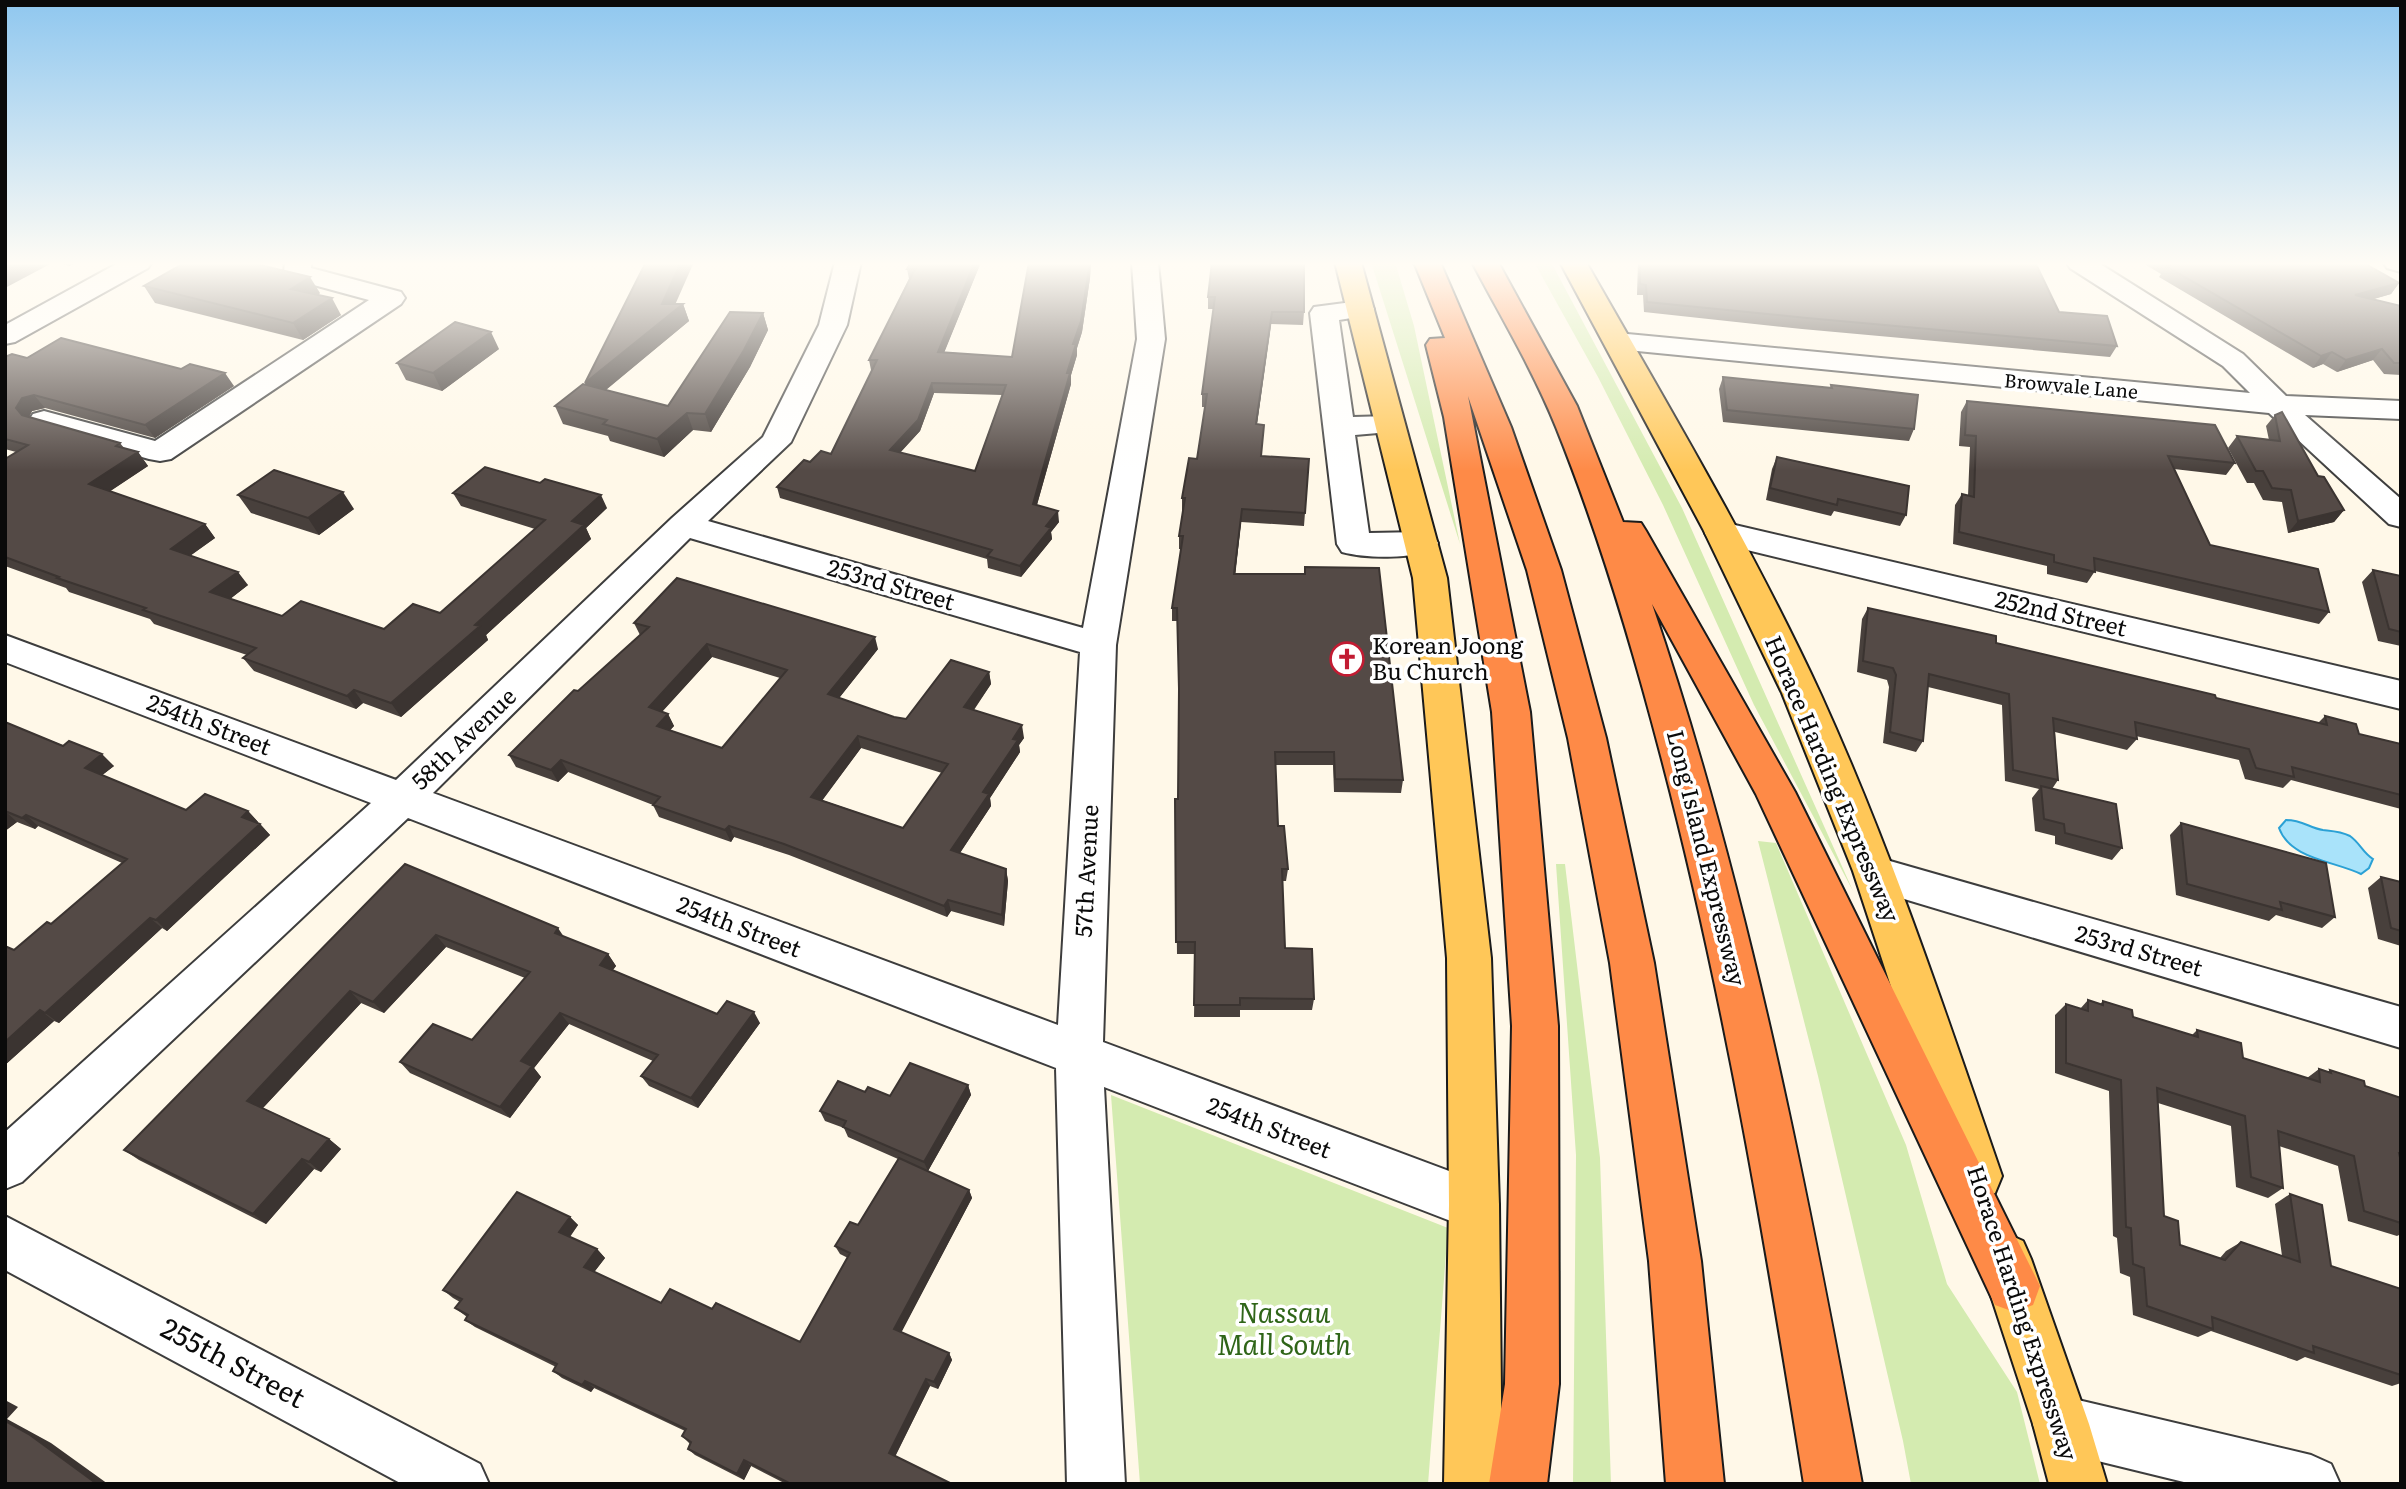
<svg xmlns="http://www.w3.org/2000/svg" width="2406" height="1489" font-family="Literata,serif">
	<rect width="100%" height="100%" fill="#fff8e8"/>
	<path fill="#d4ebb0" d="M1371 262H1395L1414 326 1460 544Z
		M1534 262H1551L1682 508 1853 891 1754 705 1663 505 1598 377Z
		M1758 841 1776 843 1906 1145 1947 1284 2017 1392 2040 1484H1911L1903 1441 1818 1076Z
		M1556 864H1565L1600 1158 1611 1484H1573L1576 1155Z
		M1111 1095 1448 1228 1428 1484H1140Z"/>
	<path fill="#a9e3fa" stroke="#2ba1d5" stroke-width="2" d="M2286 820C2303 820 2309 828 2323 830 2332 831 2340 831 2350 836 2360 843 2363 853 2373 859L2369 868 2361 874C2334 861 2290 859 2279 828Z"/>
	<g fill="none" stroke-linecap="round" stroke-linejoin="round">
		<defs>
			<path id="minor" d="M120 262H152L148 268 15 342 5 344V325Z
				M285 262H311V268L401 292 405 298 401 304 171 459 160 461 149 459 33 426 29 420 33 414 44 411 155 441 369 300 288 278 284 272Z
				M835 262H861L847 325 791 442 708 521 1083 628 1137 339 1132 262H1158L1165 339 1116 645 1103 1042 1492 1187 1499 1205 1492 1223 1474 1230 1104 1087 1125 1484H1067L1056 1068 408 818 22 1182 5 1189V1132L371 803 5 662V635L396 780 672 518 763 437 819 325ZM690 538 1080 652 1058 1025 433 793Z
				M2066 262H2097L2243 354 2286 396 2401 401V419L2305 415 2401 499V527L2389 524 2269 413 1617 349 1607 347 1603 341 1607 335 1617 333 2250 393 2223 366 2070 268Z
				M2383 262H2401V272L2387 268Z
				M1360 301 1370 303 1374 309 1370 315 1339 320 1353 417 1390 416 1401 419 1405 425 1401 431 1355 435 1369 533 1421 532 1433 535 1438 543 1433 551C1407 558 1368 559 1342 552L1337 544 1310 313 1314 307Z
				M1722 522 2401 681V709L1710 541 1705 533 1710 525Z
				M1876 857 2401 1007V1048L1861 886 1855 874 1861 862Z
				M5 1216 480 1464 489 1484H402L5 1270Z
				M2061 1396 2311 1455 2331 1464 2340 1484H2192L2061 1452 2041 1444 2033 1424 2041 1404Z"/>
			<path id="major" d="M1335 262H1361L1447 578 1491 958 1499 1205 1502 1484H1444L1449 1205 1447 958 1413 578Z
				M1560 262H1586C1667 404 1752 546 1821 695 1892 851 1946 1014 2002 1176L1995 1193 1977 1200 1959 1193 1853 871 1782 693 1703 529Z
				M2005 1233 2023 1241 2031 1259 2089 1424 2107 1484H2049L2033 1424 1979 1259 1987 1241Z"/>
			<path id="highway" d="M1414 262H1440L1511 427 1561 570 1606 738 1654 963 1701 1261 1724 1484H1666L1649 1261 1610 963 1568 738 1527 570 1468 396 1530 712 1558 1026 1559 1384 1547 1484H1489L1505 1384 1512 1026 1492 712 1444 417 1426 345 1430 339 1445 338Z
				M1472 262H1498L1577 406 1623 522 1641 523 1646 531 1795 792 2040 1286 2033 1305 2014 1312 1995 1305 1756 794 1652 604C1749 890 1807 1187 1862 1484H1804C1765 1240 1724 995 1661 756 1632 645 1599 534 1556 427 1533 370 1501 317 1472 262Z"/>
		</defs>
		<use href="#minor" stroke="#3d3d3d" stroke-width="4"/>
		<use href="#major" stroke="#1b1b1b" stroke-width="4"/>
		<use href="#highway" stroke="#1b1b1b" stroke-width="4"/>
		<use href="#minor" fill="#fff" fill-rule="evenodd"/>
		<use href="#major" fill="#ffc758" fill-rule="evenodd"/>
		<use href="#highway" fill="#fe8a47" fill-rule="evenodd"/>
	</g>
	<path fill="#48403c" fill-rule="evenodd" d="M56 262H76L70 266Z
		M981 262 944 352 1012 357 1029 262H1091L1090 278 1082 332 1077 348V355L1071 375V384L1037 505 1059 522 1051 532 1052 539 1021 577 988 568 987 559 780 498 777 487 810 462 831 454 872 370H871L869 360 909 279 907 269ZM934 393 1002 395 975 471 900 453 920 431Z
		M1212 262 1304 312 1303 325 1271 324 1257 424 1263 438 1261 456 1309 459 1304 526 1241 522 1235 574H1304L1305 567 1403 780 1401 793 1334 792 1333 765H1275L1278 826 1288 869 1286 881H1282L1285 948 1314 999 1312 1010H1240V1017H1194L1195 954H1177L1175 799H1178L1179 691 1177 621H1172V608L1181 549H1179V536L1183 511H1182V498L1197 459 1205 407H1202V394L1214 309H1208V297Z
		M1638 262H2035L2059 312 2117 346 2110 357 1802 329 1644 312 1643 295H1637Z
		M2141 262H2362L2399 283 2391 294 2373 299 2401 306V375L2384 374 2373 360 2337 372 2323 364 2313 368 2159 277 2161 274Z
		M144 286 320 293 318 295 341 315 303 340 155 303Z
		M676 304H683L689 321 606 390 668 406 763 313 768 330 750 367 711 432 693 430 664 457 610 441 608 436 563 424 555 406 586 384Z
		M499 349 442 391 406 380 397 363Z
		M5 357 27 358 181 369 234 386 155 438 45 408 32 411 29 417 120 443 124 448 138 452 148 466 110 491 205 524 215 538 190 556 248 585 230 599 282 616 384 629 440 613 535 529 461 506 453 493 607 508 586 528 591 539 486 635 488 640 401 717 363 703 356 709 254 671 243 658 247 655 154 624 150 619 69 592 66 588 5 566V459L16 452 5 449Z
		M1723 377 1830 388 1831 385 1914 429 1909 441 1723 422 1719 389Z
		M1967 401 2235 463 2226 475 2174 469 2210 545 2329 612 2319 624 2095 571 2087 583 2047 574V566L1953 544 1955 505 1962 494 1968 496 1970 447 1959 446 1961 412Z
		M2275 415 2318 476 2344 510 2334 522 2288 533 2282 502 2263 500 2254 483H2247L2228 448 2237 436 2269 440 2266 426Z
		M1777 457 1906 515 1900 526 1834 511 1831 516 1766 500 1772 469Z
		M238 495 354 509 319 535 251 513Z
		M2373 570 2401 576V646L2378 641 2362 582Z
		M1868 608 1996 643 2318 723 2325 716 2359 734 2401 744V809L2291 780 2283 788 2245 779 2239 760 2136 736 2137 739 2127 750 2055 732 2058 780 2052 789 2122 848 2112 860 2055 844V836L2035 831 2032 798 2039 789 2005 781 2002 705 1928 687 1923 741 1916 752 1883 743 1889 687 1887 680 1857 672 1862 619Z
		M634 623 878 649 839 698 894 717 906 719 989 672 991 684 974 710 1024 738 1019 745 1020 752 990 798 991 806 960 853 1006 869 1008 881 1004 926 951 911 947 917 789 855 734 837 731 842 659 817 653 805 568 772 558 782 516 767 509 755 578 691 640 635ZM712 657 780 678 722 748 670 730 674 726 668 714 662 712ZM861 748 942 773 903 828 822 800Z
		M5 722 114 766 102 775 186 810 248 811 258 822 257 823 260 824 270 835 167 931 162 928 59 1023 54 1021 5 1065 14 950 51 924 122 863 38 826 35 829 17 822 5 831Z
		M2181 823 2335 917 2322 928 2276 915 2269 921 2176 895 2170 835Z
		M405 864 564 937 608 954 616 966 613 970 717 1014 760 1023 698 1108 649 1086 641 1076 653 1061 569 1024 534 1068 541 1077 510 1118 410 1073 400 1062 472 1040 525 978 446 947 384 1013 361 1003 263 1108 329 1139 341 1149 321 1172 314 1169 266 1224 139 1160 124 1150Z
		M2381 877 2401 882V946L2378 939 2368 888Z
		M2088 1000 2100 1004 2103 1001 2133 1017 2192 1035 2197 1030 2243 1058 2307 1078 2319 1069 2327 1072 2330 1070 2365 1086 2401 1098V1234L2397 1236 2348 1221 2338 1166 2279 1146 2283 1188 2268 1198 2236 1187 2231 1126 2158 1103 2164 1216 2180 1245 2220 1258 2226 1251 2241 1242 2282 1256 2275 1204 2290 1194 2331 1266 2401 1289V1383L2392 1386 2305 1357 2297 1361 2211 1331 2198 1337 2133 1315 2130 1277 2120 1273 2117 1238 2113 1236 2109 1091 2055 1073V1015L2066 1004 2080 1009Z
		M968 1085 971 1095 928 1171 969 1190 972 1198 901 1332 949 1353 952 1360 938 1389 930 1386 895 1456 952 1484H786L751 1466 744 1480 695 1455 688 1449 690 1444 682 1436 685 1431 594 1388 591 1392 562 1378 553 1371 556 1367 475 1327 465 1320 467 1317 455 1308 460 1302 453 1298 443 1290 570 1217 578 1225 570 1237 597 1249 605 1258 594 1272 661 1303 712 1309 800 1342 848 1258 840 1254 835 1246 858 1225 898 1159 848 1137 844 1128 825 1121 820 1111 865 1092 890 1096Z"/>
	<path fill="#3b3431" d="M10 262H54L5 288V265Z
		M67 262H76L70 266Z
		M681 262H694L671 314 683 304 689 321 592 401 585 383 662 304Z
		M975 262H981L940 363 938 352Z
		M1090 262H1091L1090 278 1082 332 1077 348V355L1071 375V384L1034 515 1033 504 1067 373Z
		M310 277 320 293 301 305 291 289Z
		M2399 283 2391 294 2347 307 2355 295Z
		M332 298 341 315 303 340 293 323Z
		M1272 312 1271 324 1255 437 1256 424Z
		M763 313 768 330 750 367 711 432 705 414Z
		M491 332 499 349 442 391 433 373Z
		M2382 349 2373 360 2337 372 2346 360Z
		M2332 352 2323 364 2313 368 2321 356Z
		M225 373 234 386 155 438 145 425Z
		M932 383 934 393 920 431 892 461 890 450Z
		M34 395 45 408 32 411 27 421 16 408 22 398Z
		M687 413 693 430 664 457 657 439Z
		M138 452 148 466 100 498 89 484Z
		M343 492 354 509 319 535 308 518Z
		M601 495 607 508 586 528 591 539 486 635 488 640 401 717 391 703 475 625 572 521Z
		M1242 509 1241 522 1234 587V574Z
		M2344 510 2334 522 2288 533 2298 521Z
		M1058 511 1059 522 1051 532 1052 539 1021 577 1020 566 1046 526Z
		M205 524 215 538 181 562 171 549Z
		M238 572 248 585 221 606 210 592Z
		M875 637 878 649 832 707 828 694Z
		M707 644 712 657 655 719 649 707Z
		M989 672 991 684 967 719 964 707Z
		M354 690 363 703 356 709 347 696Z
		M668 714 674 726 663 738 657 726Z
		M1022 725 1024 738 1019 745 1020 752 990 798 991 806 954 862 951 850 1013 739Z
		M858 736 861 748 816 809 811 797Z
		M102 754 114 766 96 780 85 768Z
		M561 760 568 772 558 782 551 770Z
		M5 811 17 822 5 831Z
		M248 811 258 822 252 828 242 817Z
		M26 815 38 826 35 829 22 818Z
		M260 824 270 835 167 931 156 920Z
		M729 826 734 837 731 842 725 830Z
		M1006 869 1008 881 1004 926 1002 915Z
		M948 900 951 911 947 917 944 906Z
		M150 918 162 928 59 1023 45 1013Z
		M558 928 566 940 555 933Z
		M436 935 446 947 384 1013 373 1002Z
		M608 954 616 966 608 976 600 965Z
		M350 991 361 1003 260 1111 247 1101Z
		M40 1010 54 1021 5 1065V1042Z
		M754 1012 760 1023 698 1108 691 1098Z
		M560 1013 569 1024 534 1068 541 1077 510 1118 500 1107 521 1061Z
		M968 1085 971 1095 928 1171 924 1162Z
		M329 1139 341 1149 321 1172 309 1162Z
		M302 1159 314 1169 266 1224 253 1214Z
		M969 1190 972 1198 899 1337 894 1329Z
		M570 1217 578 1225 567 1240 559 1232Z
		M597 1249 605 1258 592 1275 584 1267Z
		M949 1353 952 1360 938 1389 934 1382Z
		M926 1379 930 1386 894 1459 889 1453Z
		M585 1381 594 1388 591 1392 582 1385Z
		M5 1400 18 1407 7 1419 51 1443 108 1484H97L5 1421Z
		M744 1460 751 1466 744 1480 737 1474Z"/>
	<path fill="#544a46" stroke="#3b3431" stroke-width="2" fill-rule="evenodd" d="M186 262H248L310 277 291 289 332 298 293 323 144 286Z
		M646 262H681L662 304H683L585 383Z
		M911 262H975L938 352 1012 357 1029 262H1090L1081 321 1073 344H1076L1067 373H1070L1033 504 1058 511 1046 526 1051 528 1020 566 987 556 992 550 777 487 804 460 810 462 821 451 831 454 877 360H869L915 269H907ZM932 383 1006 385 975 471 890 450 918 420Z
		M1212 262H1304V312H1272L1256 424 1264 425 1261 456 1309 459 1305 513 1242 509 1234 574H1305V567L1379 568 1403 780 1335 779 1334 752H1275L1278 826H1284L1288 869H1282L1285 948 1312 949 1314 999 1240 998V1005H1194L1195 942H1176L1175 799H1178L1179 689 1177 608H1172L1183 536H1179L1185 498H1182L1189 458 1197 459 1207 394H1202L1215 297H1208Z
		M1640 262H2035L2059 312 2107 316 2117 346 1807 318 1647 302 1646 285 1640 284Z
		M2166 262H2362L2399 283 2355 295 2401 306V363H2394L2382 349 2346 360 2332 352 2321 356 2166 266 2170 265Z
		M730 312 763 313 744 350 705 414 687 413 657 439 603 424 607 420 555 406 583 384 668 406Z
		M455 322 491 332 433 373 397 363Z
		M61 338 181 369 190 364 225 373 145 425 34 395 22 398 16 408 22 415 120 443 116 446 138 452 89 484 205 524 171 549 238 572 210 592 282 616 301 601 384 629 413 604 440 613 545 520 453 493 485 467 540 483 545 479 601 495 572 521 584 525 475 625 480 626 391 703 354 690 347 696 243 658 256 648 143 610 146 608 57 578 59 577 5 557V459L28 445 5 439V357L12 354 27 358Z
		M1723 377 1832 388 1831 385 1918 395 1914 429 1727 410Z
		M1967 401 2215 425 2235 463 2168 456 2210 545 2318 569 2329 612 2094 558 2095 572 2054 562V555L1959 532 1962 494 1974 497 1976 436 1965 435Z
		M2282 412 2318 476 2324 477 2344 510 2298 521 2291 490 2272 488 2263 471H2256L2237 436 2280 441 2275 415Z
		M1777 457 1909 486 1906 515 1838 499 1837 505 1770 488Z
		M274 470 343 492 308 518 238 495Z
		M2373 570 2401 576V632L2389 629Z
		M677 578 875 637 828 694 894 717 906 719 951 660 989 672 964 707 1022 725 1013 739 1018 740 983 792 989 794 951 850 1006 869 1002 915 948 900 944 906 784 844 729 826 725 830 653 805 660 797 561 760 551 770 509 755 574 690 578 691 649 627 634 623ZM707 644 787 670 722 748 657 726 668 714 649 707ZM858 736 948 764 903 828 811 797Z
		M1868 608 1996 636V643L2215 695 2216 698 2327 725 2325 716 2356 724 2359 734 2401 744V795L2292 767 2294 777 2256 768 2249 749 2135 722 2137 739 2053 718 2058 780 2013 770 2009 694 1929 674 1923 741 1890 732 1896 675 1893 668 1863 661Z
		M5 722 63 746 69 741 102 754 85 768 186 810 205 794 248 811 242 817 260 824 156 920 150 918 45 1013 40 1010 5 1042V946L14 950 47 922 51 924 127 859 26 815 22 818 5 811Z
		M2041 786 2116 804 2122 848 2065 833 2064 824 2044 819Z
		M2181 823 2326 863 2335 917 2280 902 2282 910 2187 884Z
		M405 864 558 928 555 933 608 954 600 965 717 1014 727 1001 754 1012 691 1098 641 1076 658 1055 560 1013 521 1061 532 1066 500 1107 400 1062 433 1024 472 1040 530 972 436 935 373 1002 350 991 247 1101 329 1139 309 1162 302 1159 253 1214 124 1150Z
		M2381 877 2401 882V931L2391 928Z
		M2088 1000 2103 1005V1001L2132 1010 2133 1017 2198 1037 2197 1030 2241 1043 2243 1058 2320 1082 2319 1069 2331 1073 2330 1070 2364 1081 2365 1086 2401 1098V1153H2399L2401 1162V1223L2364 1211 2354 1156 2278 1131 2283 1188 2251 1177 2245 1116 2157 1088 2164 1216 2178 1221 2180 1245 2225 1260 2241 1242 2300 1262 2290 1194 2322 1205 2331 1266 2401 1289V1375L2313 1346 2314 1353 2212 1317 2213 1329 2147 1306 2144 1268 2133 1264 2131 1228 2126 1227 2121 1080 2066 1063V1004L2088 1011Z
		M910 1063 968 1085 924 1162 843 1127 846 1121 820 1111 838 1081 865 1092 868 1087 890 1096Z
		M899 1158 969 1190 894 1329 949 1353 934 1382 926 1379 889 1453 952 1484H791L744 1460 737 1474 688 1449 691 1442 682 1436 686 1429 585 1381 582 1385 553 1371 557 1364 465 1320 468 1315 455 1308 462 1299 443 1290 517 1192 570 1217 559 1232 597 1249 584 1267 661 1303 670 1289 712 1309 716 1303 800 1342 850 1253 835 1246 850 1222 858 1225Z
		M5 1421 30 1435 97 1484H5Z"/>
	<linearGradient id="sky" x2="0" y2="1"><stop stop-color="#8fc7ef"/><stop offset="0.56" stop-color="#fffcf5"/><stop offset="1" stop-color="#fffcf5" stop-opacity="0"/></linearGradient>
	<rect width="2406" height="471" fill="url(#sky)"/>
	<defs>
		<symbol id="church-ring" viewBox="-11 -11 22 22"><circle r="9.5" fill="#fff" stroke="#c21b32" stroke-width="1.5"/><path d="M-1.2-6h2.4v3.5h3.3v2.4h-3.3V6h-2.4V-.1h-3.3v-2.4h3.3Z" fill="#c21b32"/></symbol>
	</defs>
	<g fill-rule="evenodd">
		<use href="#church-ring" x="1328" y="640" width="38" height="38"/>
	</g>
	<g text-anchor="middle" stroke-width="7" stroke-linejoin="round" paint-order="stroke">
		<g font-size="19" fill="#0a0a0a" stroke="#fff">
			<text transform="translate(2071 386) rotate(5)" y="7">Browvale Lane</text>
		</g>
		<g font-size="23" fill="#0a0a0a" stroke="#fff">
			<text transform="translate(891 585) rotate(16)" y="8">253rd Street</text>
			<text transform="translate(2061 614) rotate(13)" y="8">252nd Street</text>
			<text transform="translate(209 725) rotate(21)" y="8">254th Street</text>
			<text transform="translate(464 739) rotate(-44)" y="8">58th Avenue</text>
			<text transform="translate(1832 779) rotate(67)" y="8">Horace Harding Expressway</text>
			<text transform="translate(1706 858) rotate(76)" y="8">Long Island Expressway</text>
			<text transform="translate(1087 871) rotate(-87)" y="8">57th Avenue</text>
			<text transform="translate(739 927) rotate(21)" y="8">254th Street</text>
			<text transform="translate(2139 951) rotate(16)" y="8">253rd Street</text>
			<text transform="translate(1269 1128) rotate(21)" y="8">254th Street</text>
			<text transform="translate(2022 1313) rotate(72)" y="8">Horace Harding Expressway</text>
		</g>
		<g font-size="23" fill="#0a0a0a" stroke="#fff" text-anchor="start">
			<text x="1372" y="654">Korean Joong<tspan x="1372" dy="26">Bu Church</tspan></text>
		</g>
		<g font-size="28" font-style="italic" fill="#2f6518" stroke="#fff">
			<text x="1284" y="1323">Nassau<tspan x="1284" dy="32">Mall South</tspan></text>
		</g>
		<g font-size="28" fill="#0a0a0a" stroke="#fff">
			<text transform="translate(233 1363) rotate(28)" y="10">255th Street</text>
		</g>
	</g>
	<rect width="2406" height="1489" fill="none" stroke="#0a0a0a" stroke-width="14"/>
</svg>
